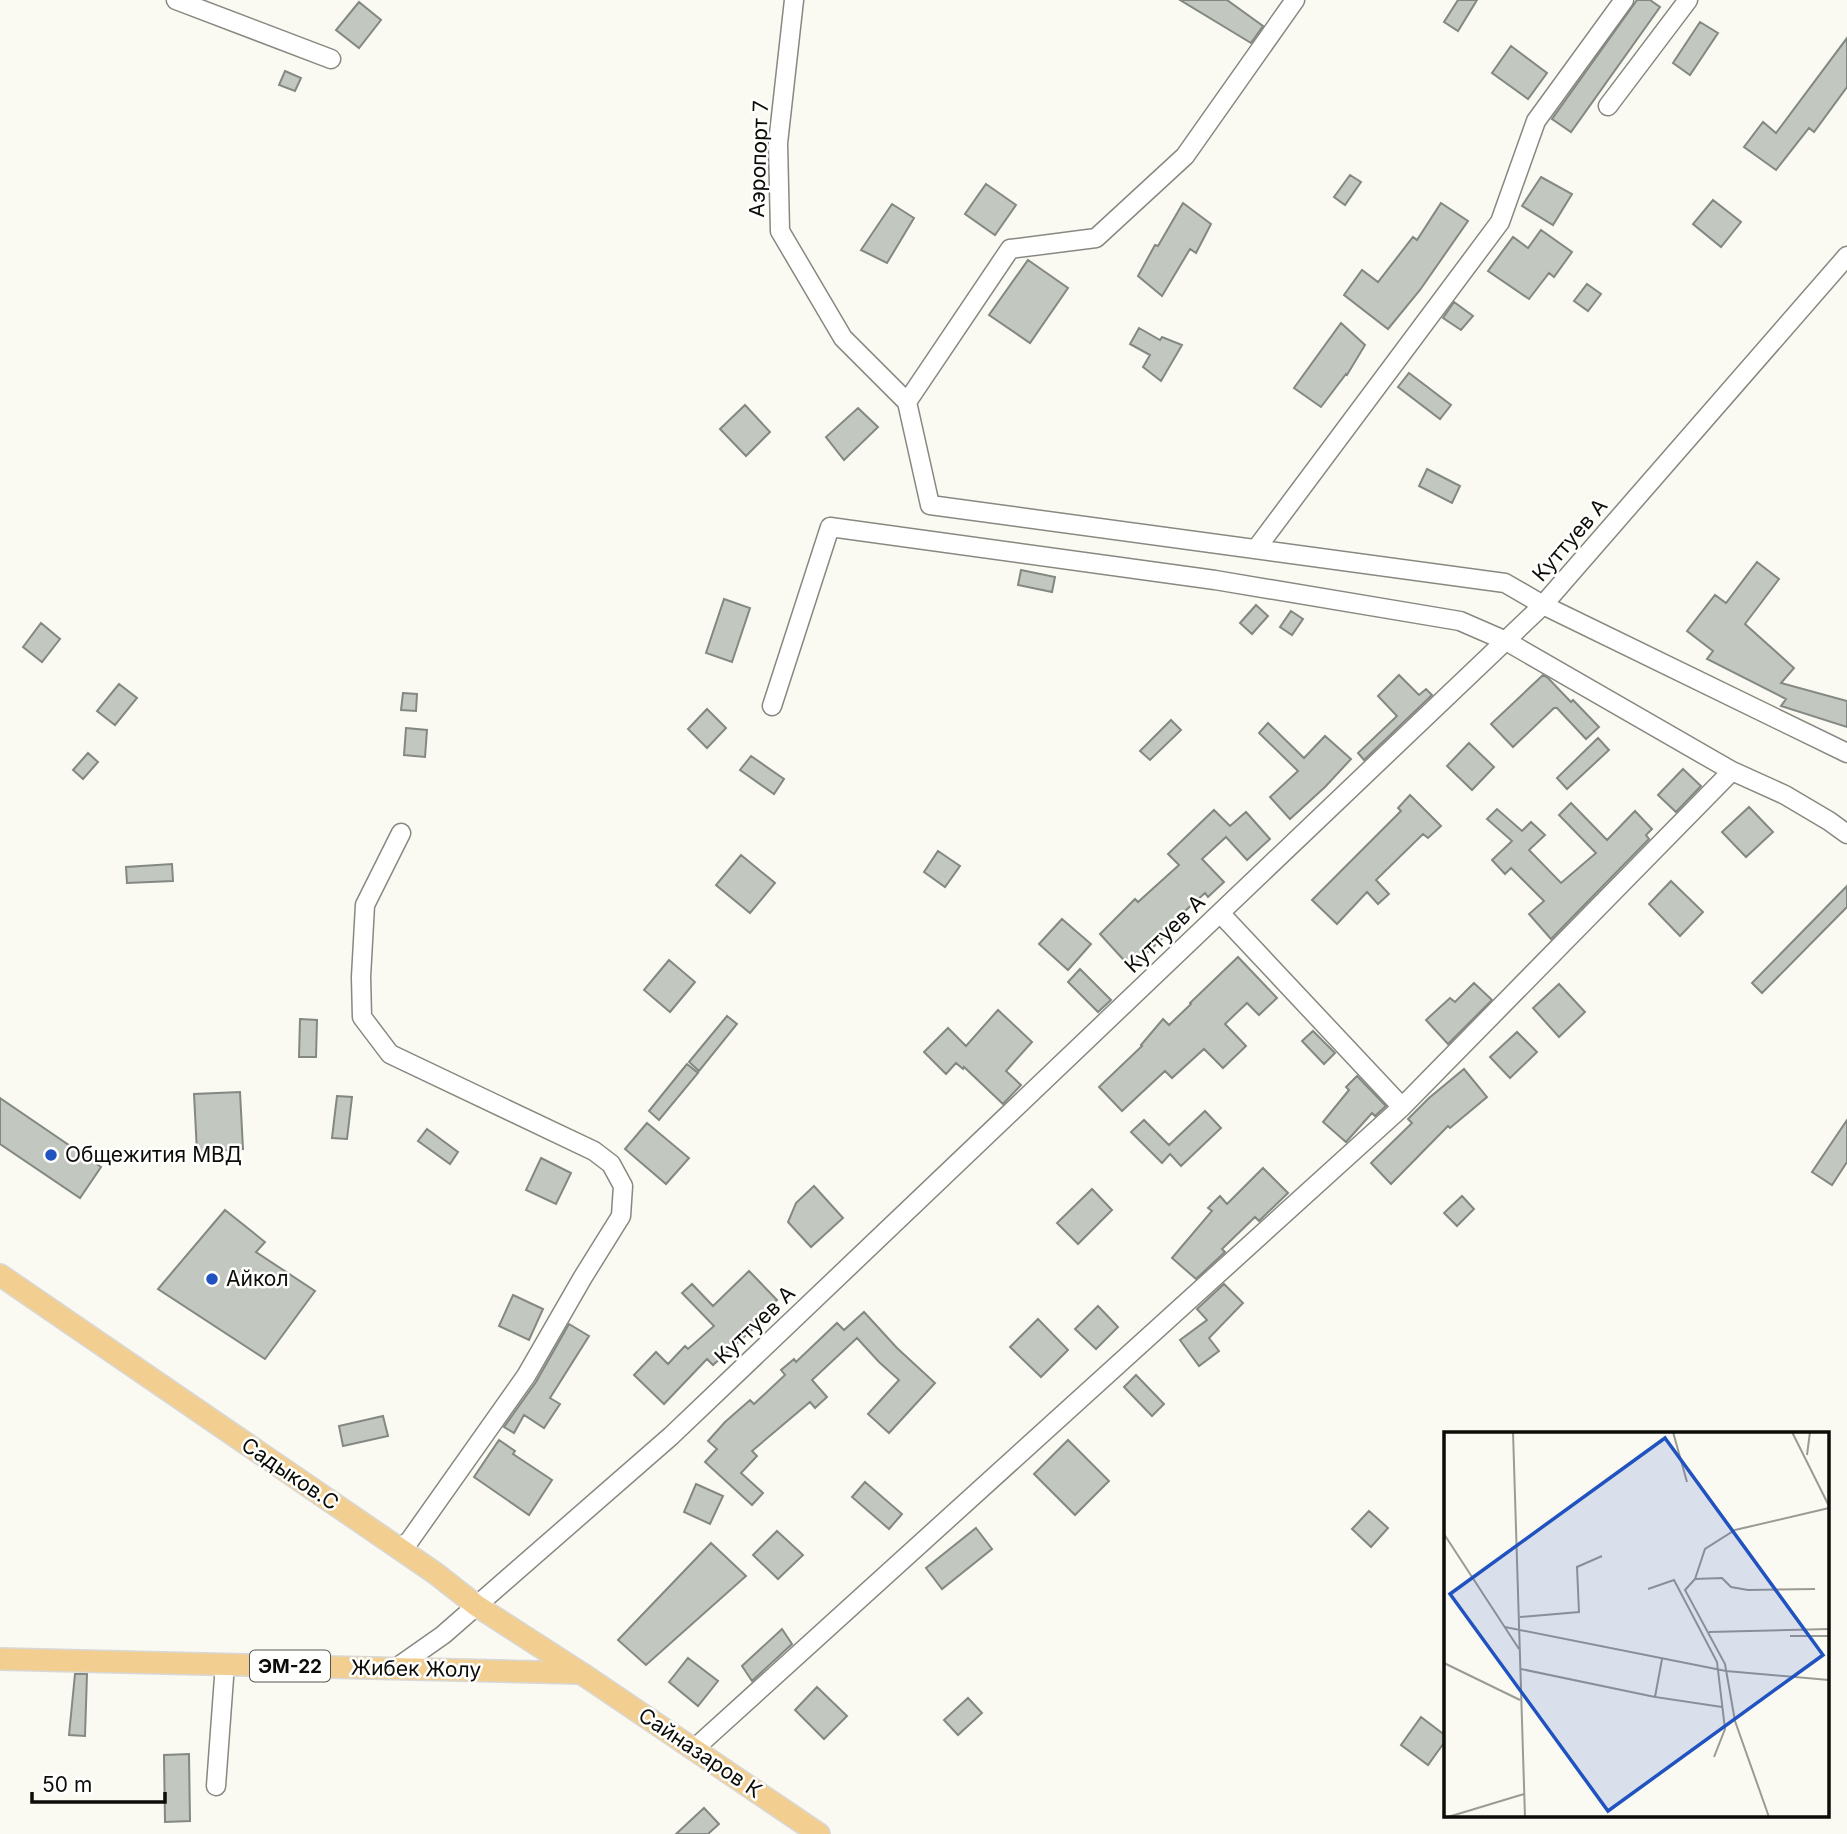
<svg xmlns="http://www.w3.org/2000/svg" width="1847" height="1834" font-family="Inter,sans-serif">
	<rect width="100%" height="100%" fill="#fafaf2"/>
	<path fill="#c2c7c0" stroke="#838882" stroke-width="2" d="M1180 0H1227L1263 26 1251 43Z
		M1458 0H1477L1458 31 1444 22Z
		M1637 0H1650L1660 7 1571 132 1552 119Z
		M359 2 381 20 359 48 336 30Z
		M1700 22 1718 33 1690 75 1673 63Z
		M1847 38V87L1814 132 1809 128 1776 170 1744 147 1763 122 1776 133Z
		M1511 46 1547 73 1528 99 1492 73Z
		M285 71 301 78 295 91 279 85Z
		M1350 175 1361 182 1345 205 1334 197Z
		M1541 177 1572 194 1553 225 1522 206Z
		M986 184 1016 205 995 235 965 214Z
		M1713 200 1741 222 1721 247 1693 224Z
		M1183 203 1211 224 1196 253 1190 249 1162 296 1138 276 1155 245 1158 246Z
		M1441 203 1468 221 1420 290 1388 329 1344 295 1362 270 1378 282 1413 237 1417 240Z
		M892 204 914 218 887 263 861 250Z
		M1541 230 1572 252 1554 277 1549 273 1529 299 1488 271 1513 237 1528 248Z
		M1028 260 1068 288 1030 343 989 315Z
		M1587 284 1601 294 1588 311 1574 301Z
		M1454 302 1473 316 1461 330 1443 318Z
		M1341 323 1365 345 1347 375 1346 374 1321 407 1294 388Z
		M1139 328 1160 340 1162 337 1182 345 1161 381 1143 367 1150 355 1130 344Z
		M1409 373 1451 405 1440 419 1398 387Z
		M745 405 770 432 746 456 720 429Z
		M858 408 878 427 844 460 826 437Z
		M1427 469 1460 486 1452 503 1419 486Z
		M1757 562 1779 579 1745 624 1794 668 1781 683 1847 701V727L1781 706 1786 699 1707 659 1713 651 1687 631 1715 595 1726 603Z
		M1021 570 1055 577 1052 592 1018 585Z
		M724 599 750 608 732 662 706 653Z
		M1256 605 1268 616 1252 634 1240 623Z
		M1291 611 1303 619 1292 635 1280 627Z
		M41 623 60 639 42 662 23 647Z
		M1399 675 1419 695 1426 689 1432 695 1364 760 1358 753 1397 716 1378 696Z
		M1543 675 1548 678 1571 702 1573 700 1599 727 1586 739 1557 708H1554L1513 747 1491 724Z
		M119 684 137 698 115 725 97 711Z
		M403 693 417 694 416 711 401 710Z
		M707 709 726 728 707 748 688 729Z
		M1171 720 1181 730 1150 760 1140 751Z
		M1268 723 1304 758 1325 736 1351 759 1325 787 1290 819 1270 797 1298 771 1259 733Z
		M406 728 427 730 425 757 404 755Z
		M1598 738 1609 750 1567 789 1557 778Z
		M1469 743 1494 767 1472 790 1447 766Z
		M88 753 98 762 83 779 73 770Z
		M751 756 784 779 774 794 740 770Z
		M1683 769 1701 786 1676 812 1658 795Z
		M1410 795 1441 826 1428 838 1423 834 1376 880 1389 894 1378 904 1367 892 1337 924 1312 900 1401 811 1398 808Z
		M1571 803 1607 840 1635 811 1652 829 1646 835 1649 839 1551 939 1529 914 1544 901 1511 868 1505 874 1492 860 1512 841 1487 819 1497 809 1522 831 1531 822 1545 835 1529 850 1561 883 1596 853 1559 815Z
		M1749 807 1773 832 1746 857 1722 832Z
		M1214 810 1230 826 1246 812 1270 839 1247 860 1226 837 1202 859 1224 882 1208 897 1205 893 1164 930 1167 934 1131 968 1100 934 1135 899 1138 902 1179 865 1168 854Z
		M938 851 960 866 945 887 924 872Z
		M741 855 775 883 750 913 716 885Z
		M172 864 173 881 127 883 126 867Z
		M1671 881 1703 912 1680 936 1649 904Z
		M1847 886V907L1762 993 1752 983Z
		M1062 919 1091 944 1068 970 1039 944Z
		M1238 957 1277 998 1259 1015 1247 1003 1225 1024 1246 1046 1223 1068 1204 1049 1172 1078 1165 1071 1122 1111 1099 1087 1142 1046 1141 1045 1163 1019 1169 1025 1191 1004 1190 1003Z
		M669 960 695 982 670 1012 644 990Z
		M1080 969 1111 1000 1098 1012 1068 982Z
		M1474 983 1492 1000 1448 1044 1426 1020 1450 998 1455 1002Z
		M1559 984 1585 1012 1559 1037 1533 1008Z
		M998 1010 1032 1042 1006 1071 1021 1085 1003 1104 964 1067 963 1069 956 1063 946 1074 924 1052 948 1028 966 1046Z
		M727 1016 737 1024 699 1071 689 1062Z
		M300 1019 317 1020 316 1057H299Z
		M1313 1031 1335 1053 1324 1064 1302 1041Z
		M1517 1032 1537 1052 1510 1078 1490 1057Z
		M687 1064 698 1073 659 1120 649 1111Z
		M1464 1069 1487 1097 1450 1128 1448 1126 1391 1184 1371 1163 1412 1123 1408 1119 1429 1098Z
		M1357 1076 1386 1106 1375 1116 1372 1113 1346 1142 1323 1122 1349 1090 1346 1087Z
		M240 1092 243 1149 197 1152 194 1094Z
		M337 1096 352 1097 347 1139 332 1138Z
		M0 1098 101 1167 80 1198 0 1144Z
		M1205 1111 1221 1128 1181 1166 1170 1154 1162 1163 1131 1132 1144 1120 1169 1145Z
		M1847 1120V1162L1832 1185 1812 1172Z
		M647 1123 689 1158 666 1184 625 1149Z
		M427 1129 458 1152 450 1164 418 1141Z
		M541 1158 571 1173 556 1204 526 1190Z
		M1263 1168 1288 1193 1259 1221 1255 1217 1222 1249 1225 1252 1196 1279 1172 1258 1212 1211 1208 1208 1220 1196 1227 1204Z
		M814 1186 843 1218 811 1247 788 1222 796 1203Z
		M1092 1189 1112 1210 1078 1244 1057 1223Z
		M1462 1196 1474 1209 1457 1226 1444 1213Z
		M225 1210 265 1242 256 1252 315 1291 265 1359 158 1289Z
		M749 1271 777 1300 750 1326 753 1329 713 1365 707 1359 664 1404 634 1375 656 1352 668 1364 685 1346 688 1349 714 1326 682 1293 692 1284 713 1306Z
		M1224 1284 1243 1303 1209 1338 1219 1351 1199 1366 1180 1340 1207 1320 1197 1309Z
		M513 1295 543 1309 529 1340 499 1326Z
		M1098 1306 1118 1327 1096 1349 1075 1329Z
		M864 1312 897 1348 935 1383 889 1433 868 1414 899 1380 879 1362 857 1338 812 1380 827 1397 815 1408 810 1402 752 1451 757 1456 741 1473 763 1493 752 1505 705 1462 717 1449 708 1441 725 1422 750 1400 754 1404 785 1375 781 1370 794 1359 796 1362 837 1323 844 1330Z
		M1038 1319 1068 1350 1041 1377 1010 1347Z
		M569 1324 589 1336 550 1398 560 1404 544 1428 524 1415 514 1433 504 1427 536 1382Z
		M1136 1375 1164 1404 1152 1416 1124 1387Z
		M383 1416 388 1436 343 1446 339 1426Z
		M499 1440 515 1451 513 1454 552 1480 529 1515 474 1477Z
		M1068 1440 1109 1481 1075 1515 1034 1474Z
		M865 1482 902 1514 889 1529 852 1497Z
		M696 1484 723 1496 710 1524 684 1512Z
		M1369 1511 1388 1528 1371 1547 1352 1529Z
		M976 1528 992 1549 942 1589 926 1568Z
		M777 1531 803 1555 778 1579 753 1555Z
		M711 1543 746 1576 646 1665 618 1640Z
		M782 1629 792 1644 752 1681 742 1666Z
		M688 1658 718 1681 698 1706 669 1682Z
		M75 1674H87L85 1736 69 1735Z
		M817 1687 847 1716 824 1739 795 1710Z
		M968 1698 982 1713 958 1735 944 1720Z
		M1421 1717 1446 1736V1740L1428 1765 1401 1745Z
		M189 1754 190 1821 165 1822 164 1755Z
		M704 1808 719 1824 708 1834H676Z"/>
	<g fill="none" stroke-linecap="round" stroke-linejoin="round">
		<defs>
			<path id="minor" d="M176 0 331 59
				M794 0 778 143 780 231 843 338 907 402
				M1295 0 1185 156 1096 238 1010 249 907 402 930 505 1505 583 1543 605 1847 753
				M1608 106 1688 0
				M1256 549 1500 222 1536 121 1624 0
				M772 706 830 527 1215 580 1460 621 1506 641 1732 771 1785 795 1829 821 1847 834
				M1220 913 1402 1107 1732 771
				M400 1549 410 1540 526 1376 583 1277 621 1216 623 1186 611 1164 594 1151 390 1054 362 1017 361 977 365 905 401 833
				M396 1668 443 1635 671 1436 1543 605 1847 256
				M694 1749 1402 1107
				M216 1786 225 1664"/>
			<path id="major" d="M0 1275 435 1573 477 1606 581 1673 819 1834
				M0 1659 579 1673"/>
		</defs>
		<use href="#minor" stroke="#878880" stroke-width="21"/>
		<use href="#major" stroke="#d8d8d8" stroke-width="24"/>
		<use href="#minor" stroke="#fff" stroke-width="18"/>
		<use href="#major" stroke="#f2ce91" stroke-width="21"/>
	</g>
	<g fill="#2052c0" stroke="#fffffe" stroke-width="2.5">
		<circle cx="51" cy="1155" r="7"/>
		<circle cx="212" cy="1279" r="7"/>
	</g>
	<g text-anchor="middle" stroke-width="5" stroke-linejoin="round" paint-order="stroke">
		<rect fill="#fffffe" stroke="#555552" stroke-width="2" x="250" y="1650.5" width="80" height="31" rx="5"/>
		<g font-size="19" font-weight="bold" fill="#0c0c09">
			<text x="290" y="1673">ЭМ-22</text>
		</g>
		<g font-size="21" fill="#0c0c09" stroke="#fffffe">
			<text transform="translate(759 159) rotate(-88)" y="7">Аэропорт 7</text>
			<text transform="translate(1570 540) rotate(-49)" y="7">Куттуев А</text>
			<text transform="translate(1165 934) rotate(-44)" y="7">Куттуев А</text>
			<text transform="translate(755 1325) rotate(-44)" y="7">Куттуев А</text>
			<text transform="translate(290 1474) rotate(34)" y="7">Садыков.С</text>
			<text transform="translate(416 1669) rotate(1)" y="7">Жибек Жолу</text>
			<text transform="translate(700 1753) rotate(34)" y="7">Сайназаров К</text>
		</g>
		<g font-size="21" fill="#0c0c09" stroke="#fffffe" text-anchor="start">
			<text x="65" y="1162">Общежития МВД</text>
			<text x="226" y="1286">Айкол</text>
		</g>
	</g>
	<g transform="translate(1444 1432)">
		<rect width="385" height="385" fill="#fafaf2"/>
		<path fill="none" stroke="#9b9b95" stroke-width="2" d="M69 0 81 385M229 0 243 50M348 0 385 74M363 23 366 0M0 102 75 217M251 147 261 117 291 98 385 76M204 157 230 148 273 230 281 297 270 325M76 185 135 180 133 135 158 124M61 195 282 239 385 248M265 200 385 197M346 204H385M218 227 211 265 278 275M0 231 76 268M77 237 211 265M4 385 80 362M325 385 291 289 281 232 241 158 251 147 278 146 287 155 304 158 371 157"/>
		<path fill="#2052c0" fill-opacity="0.15" stroke="#2052c0" stroke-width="3.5" d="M221 6 379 223 164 379 6 162Z"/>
		<rect width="385" height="385" fill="none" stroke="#0c0c09" stroke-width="3.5"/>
	</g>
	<path d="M32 1792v10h133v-10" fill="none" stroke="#0c0c09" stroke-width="3.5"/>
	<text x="42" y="1792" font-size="21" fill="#0c0c09" stroke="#fffffe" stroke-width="5" paint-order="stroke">50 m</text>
</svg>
